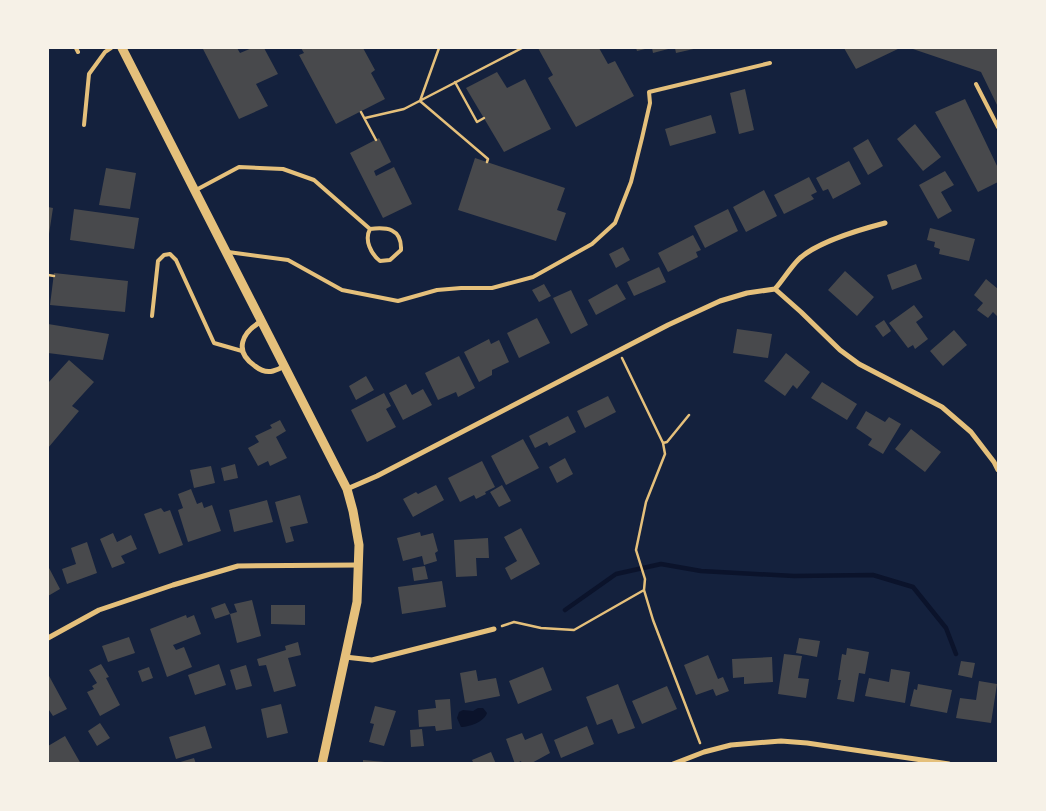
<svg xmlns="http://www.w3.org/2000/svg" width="1046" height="811" font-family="'Open Sans',sans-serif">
	<rect width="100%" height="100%" fill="#14213d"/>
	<path fill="#0b132b" d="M478 708H483L487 713C484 722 469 727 461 727L457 718 459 712 463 710 473 711Z"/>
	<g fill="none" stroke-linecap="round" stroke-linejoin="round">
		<path stroke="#0b132b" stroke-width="4.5" d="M565 610 616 574 661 564 701 571 794 576 873 575 913 587 946 628 956 654"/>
	</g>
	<path fill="#48494c" d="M207 48H237L240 53 252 48H264L278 74 256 84 268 106 239 119 203 49Z
		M301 48H363L375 70 371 73 385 99 336 124 299 55 304 53Z
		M538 48H599L608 64 615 61 634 96 576 127 548 78 553 75Z
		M636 48H649L637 51Z
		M652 48H672L653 53Z
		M675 48H698L676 53Z
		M844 48H900L856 69Z
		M910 48H998V107L981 72Z
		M497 72 507 88 525 79 551 129 504 152 466 88Z
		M745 89 754 130 739 134 730 93Z
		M965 99 998 168V182L978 192 935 112Z
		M711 115 716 133 670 146 665 129Z
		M915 124 941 157 923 171 897 139Z
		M379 138 391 162 374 171 376 176 394 167 412 204 383 218 350 153Z
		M868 139 883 166 868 175 853 148Z
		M475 158 565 188 557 210 566 213 556 241 458 210Z
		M849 161 861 184 833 199 828 189 823 191 816 178Z
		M106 168 136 173 130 209 99 205Z
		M945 171 954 185 941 192 952 211 938 219 919 185Z
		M809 177 817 192 811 195 814 199 784 214 774 195Z
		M764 190 777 216 746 232 733 207Z
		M48 207 53 208 49 234H48Z
		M74 209 139 218 134 249 70 240Z
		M728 209 738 231 705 248 694 226Z
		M930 228 975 239 969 261 939 254 940 249 934 247 935 242 927 240Z
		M693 235 701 250 696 252 698 257 668 272 658 253Z
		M623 247 630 260 616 268 609 254Z
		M916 264 922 279 892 290 887 275Z
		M659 267 666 282 634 296 627 282Z
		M845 271 874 297 857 316 828 290Z
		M54 273 128 281 125 312 50 305Z
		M986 279 998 289V317L993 312 988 318 977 310 983 303 974 295Z
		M544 284 551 296 539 302 532 290Z
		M617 284 626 299 596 315 588 300Z
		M571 290 588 325 571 334 553 298Z
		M914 305 923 317 916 322 928 339 915 349 913 345 908 348 889 323Z
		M537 318 550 343 519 358 507 333Z
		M884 320 891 331 883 337 875 326Z
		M48 324 109 334 103 360 48 353Z
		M737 329 772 334 768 358 733 353Z
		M954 330 967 345 943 366 930 351Z
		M489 339 491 344 499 340 509 362 492 370V375L479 382 464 352Z
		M786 353 810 372 797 389 793 385 785 396 764 381Z
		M459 356 475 388 458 397 456 392 438 400 425 373Z
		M69 360 94 382 72 406 79 411 48 448V383Z
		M366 376 374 390 356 400 349 386Z
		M822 382 857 404 847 420 811 398Z
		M406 384 412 395 423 389 432 405 403 420 389 393Z
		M384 393 391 406 386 409 396 427 367 442 351 410Z
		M608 396 616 412 585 428 577 411Z
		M866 411 885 422 889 417 901 424 883 454 868 445 872 439 856 428Z
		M568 416 576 432 549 446 547 442 535 448 529 436Z
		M280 420 286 431 276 437 287 458 270 466 268 461 258 466 248 448 259 442 255 436 272 428 270 425Z
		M911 429 941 452 925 472 895 449Z
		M523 439 539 468 506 485 491 456Z
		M565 458 573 474 557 483 549 467Z
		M482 461 495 487 485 492 486 494 476 499 474 495 460 502 448 478Z
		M235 464 238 478 224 481 221 468Z
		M211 466 215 483 194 488 190 470Z
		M436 485 444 500 413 517 403 499 416 492 418 494Z
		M502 485 511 501 499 507 490 492Z
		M191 489 197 504 202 502 204 508 212 505 221 531 188 542 178 510 183 508 178 494Z
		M300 495 308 523 290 527 294 541 286 543 275 502Z
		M267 500 273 522 234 532 229 510Z
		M161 508 164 512 170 510 183 545 159 554 144 514Z
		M521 528 540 564 511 580 505 568 517 561 504 537Z
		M420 532 421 536 433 533 438 551 435 553 437 561 424 565 422 556 403 561 397 538Z
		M113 533 117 542 131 535 137 549 121 556 125 563 112 568 100 539Z
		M488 538 489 558H476L477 576 456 577 454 540Z
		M87 542 97 573 67 584 62 569 76 564 71 548Z
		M48 566 60 589 48 596Z
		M425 566 428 579 414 581 412 568Z
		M442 581 446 607 402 614 398 587Z
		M252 600 261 636 237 643 230 614 215 619 211 608 225 603 230 614 237 612 234 604Z
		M271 605H305V625L271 624Z
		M186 615 187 618 194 615 201 634 173 645 176 650 184 647 192 667 167 677 150 629Z
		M129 637 135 653 108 662 102 646Z
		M799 638 820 641 817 657 796 653Z
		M298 642 301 655 288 658 296 686 274 692 266 665 259 666 257 659 286 650 285 646Z
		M847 648 869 652 865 674 859 673 854 702 837 699 841 680H838L842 654 846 655Z
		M784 654 802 656 798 678 809 679 806 698 778 694Z
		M708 655 718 679 723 677 729 691 716 696 713 689 696 695 684 665Z
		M772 657 773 682 744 684V677L733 678 732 659Z
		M961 661 975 663 972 678 958 675Z
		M101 664 109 677 106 678 120 705 100 716 87 692 94 689 92 686 97 683 89 670Z
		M219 664 226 685 195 695 188 675Z
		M246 665 252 686 236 690 230 670Z
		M149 667 153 678 142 682 138 671Z
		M543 667 552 690 518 704 509 681Z
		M891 669 910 672 905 703 865 696 869 678 889 682Z
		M476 670 478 681 496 678 500 696 465 703 460 673Z
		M48 674 67 709 53 716 49 710 48 711Z
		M979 681 997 684 991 723 956 718 960 698 976 700Z
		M618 684 635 728 618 734 612 719 597 725 586 697Z
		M918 684 952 690 947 713 910 706 914 689 917 690Z
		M667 686 677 709 642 724 632 701Z
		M450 699 452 729 436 731 435 726 419 727 418 710 436 708 435 700Z
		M281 704 288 733 267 738 261 709Z
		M375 706 396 711 384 746 369 742 374 724 370 723Z
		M100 723 110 738 97 746 88 731Z
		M205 726 212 748 176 759 169 737Z
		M587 726 594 744 561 758 554 740Z
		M422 729 424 746 411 747 410 730Z
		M522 733 525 740 542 733 550 753 530 764H522L521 761 515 764 506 739Z
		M65 736 81 764H51L48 758V746Z
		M491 752 496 764H474L472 760Z
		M194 758 196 764H177V763Z
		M363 760 385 762V764H363Z"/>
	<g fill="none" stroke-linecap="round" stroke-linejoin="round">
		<path stroke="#e5c07b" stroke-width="2.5" d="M439 48 420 101 488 159 487 162
			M455 82 477 122 484 118
			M361 112 376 140
			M365 118 404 109 522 48
			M48 275 54 276
			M622 358 663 443 665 454 646 502 636 550 645 579 644 590 653 620 700 743
			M663 443 667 442 689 415
			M502 626 514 622 541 628 574 630 644 590"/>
		<path stroke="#e5c07b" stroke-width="4" d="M76 48 78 52
			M976 84 998 127
			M84 125 89 74 105 52 111 48
			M196 190 239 167 283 169 314 180 370 229C386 227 402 228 401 250L390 260 380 261C371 254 364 240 370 229
			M228 252 288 260 342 290 398 301 437 290 461 288H492L533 277 592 244 615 223 631 182 642 138 650 103 649 92 770 63
			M152 316 158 261 164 255 170 254 176 260 214 343 242 351"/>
		<path stroke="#e5c07b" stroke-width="5" d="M775 289C783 280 790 268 799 259 817 242 862 229 885 223
			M262 321C242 332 233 351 255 366 260 370 266 373 273 371 277 370 281 368 284 366
			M347 489 377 476 668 325 720 301 747 293 775 289 801 312 840 350 859 364 942 407 971 432 994 462 998 470
			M48 638 99 610 173 585 238 566 359 565
			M345 657 372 660 494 629
			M673 764 704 752 731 745 781 741 807 743 949 764"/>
		<path stroke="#e5c07b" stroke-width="9" d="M122 48 347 489 353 511 359 545 357 602 322 764"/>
	</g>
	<rect width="1046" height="811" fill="none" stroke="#f6f1e7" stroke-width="98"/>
</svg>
